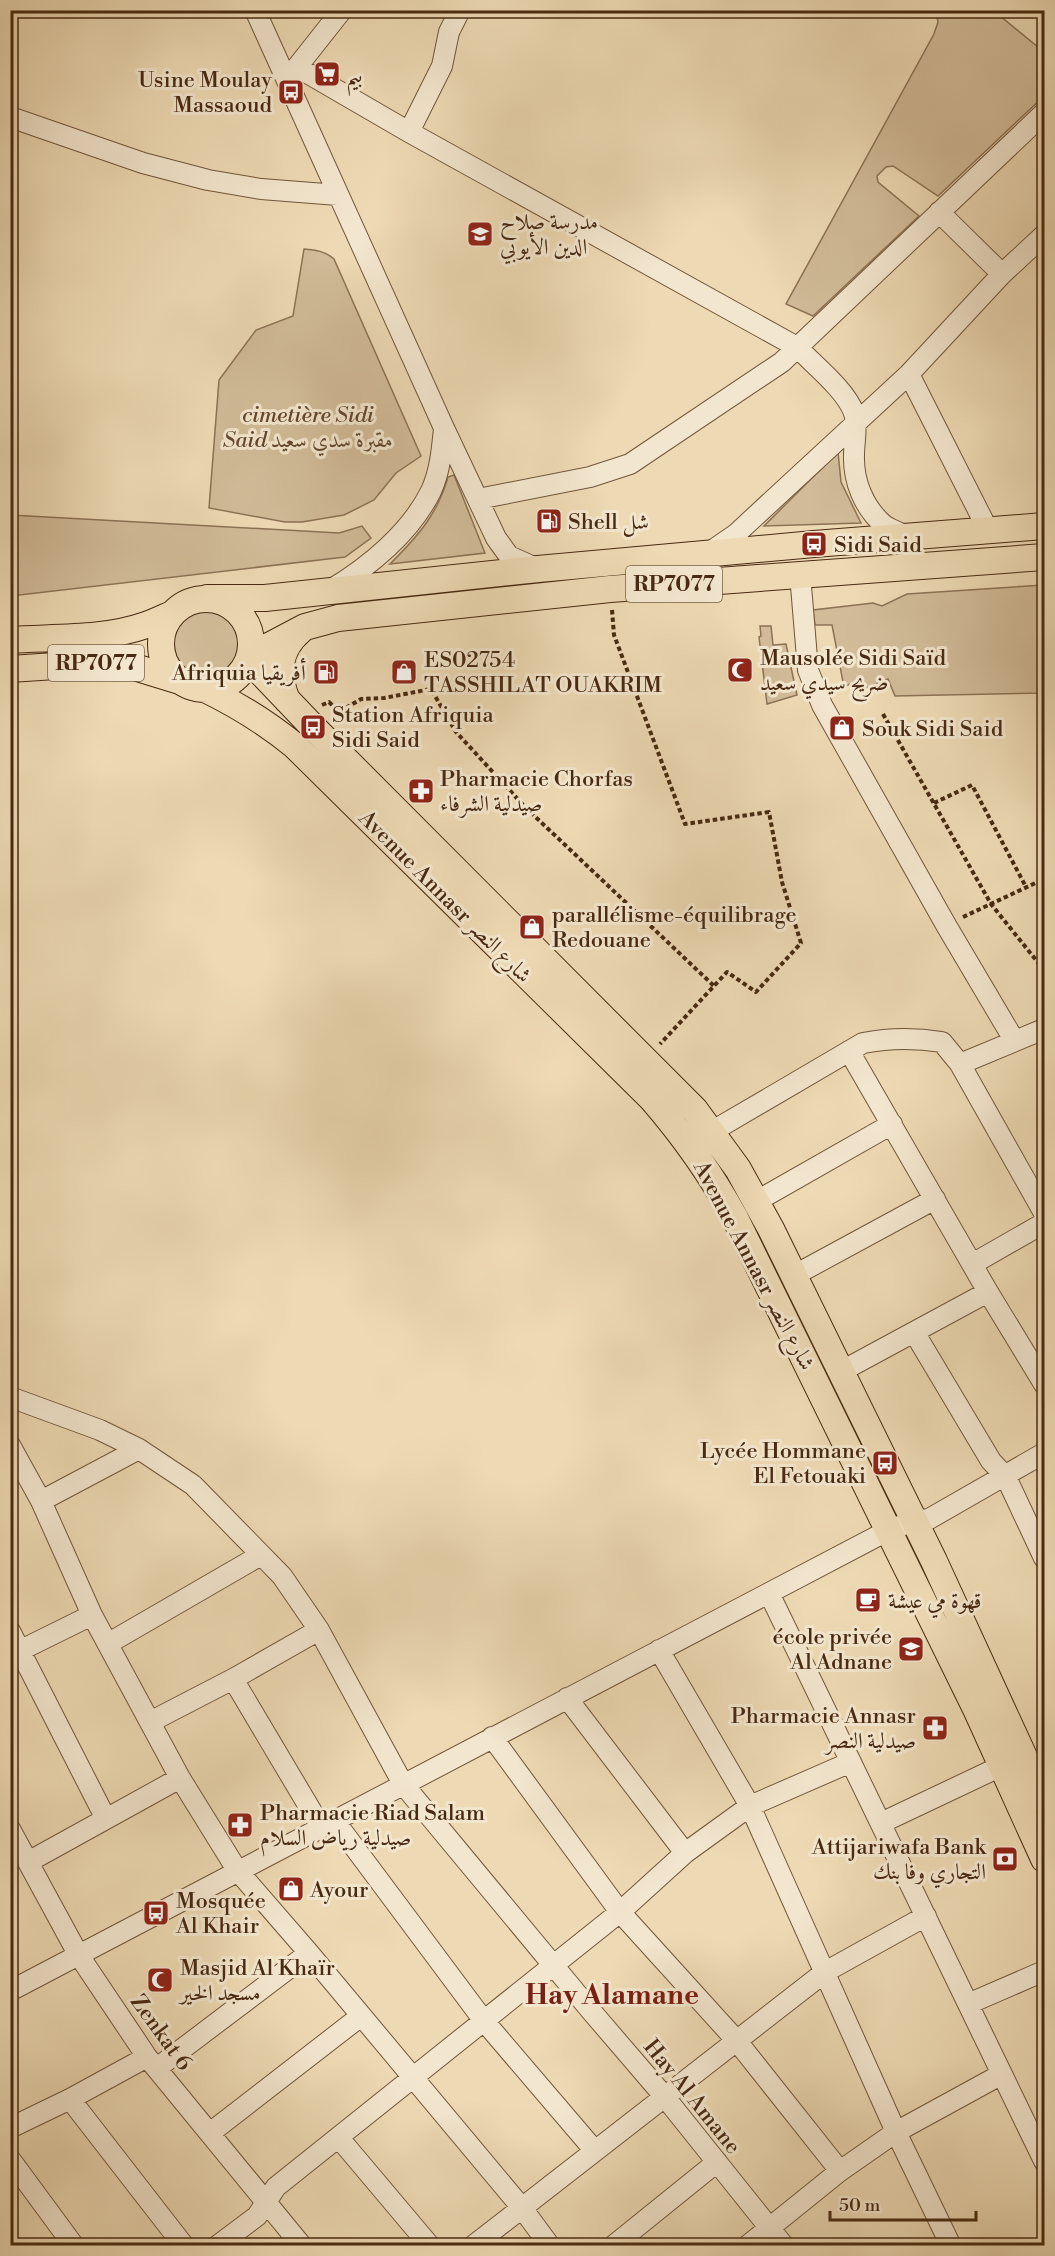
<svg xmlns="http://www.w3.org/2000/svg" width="1055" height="2256" font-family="'Libre Bodoni',Amiri,serif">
	<rect width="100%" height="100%" fill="#edd9b3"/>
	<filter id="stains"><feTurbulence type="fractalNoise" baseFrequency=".00333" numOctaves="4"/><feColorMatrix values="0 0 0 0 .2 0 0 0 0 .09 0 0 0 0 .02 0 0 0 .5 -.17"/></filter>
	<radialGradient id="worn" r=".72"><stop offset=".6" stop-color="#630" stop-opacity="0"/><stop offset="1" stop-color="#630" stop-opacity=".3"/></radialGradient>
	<path fill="#d1bb98" stroke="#8c7255" stroke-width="1.5" d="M936 11H994L1044 52V96L938 196 893 166 886 167 877 176 878 182 919 216 813 316 786 304 934 34 938 22Z
		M304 249C316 250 325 251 334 259L421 456 396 473 374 500 344 515 302 522H285L209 508 219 380 256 330 293 316Z
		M838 452 841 482 861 523 764 526Z
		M454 475 485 553 390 564C418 536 437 515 448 477Z
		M10 515 339 533 362 526 371 538 345 557 11 596Z
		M1044 585V693L895 696 888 679 866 688 859 680 844 687 832 625H815L813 610 873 603 882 606 907 594Z
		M174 643a33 33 0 1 1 66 0a33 33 0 1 1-66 0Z
		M760 626H771L773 645 786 644 797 695 767 704 759 637 761 636Z"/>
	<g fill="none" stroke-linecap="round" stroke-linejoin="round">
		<defs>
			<path id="minor" d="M255 10 444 428 496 538 509 556 538 569
				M297 67 409 132 797 347C814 365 846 390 854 413 858 426 854 441 854 455 853 481 864 508 884 525 891 530 901 533 909 537
				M288 75 297 67 342 10
				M10 117 143 163 208 180 261 189 338 195
				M409 132 442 66 449 32 460 10
				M939 212 1002 274
				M909 374 988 530
				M478 499 590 477 630 464 782 362 1044 113
				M707 554 736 534 909 374 1002 274 1044 235
				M800 574 808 670 822 705 946 925 1014 1040
				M330 590C369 567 411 532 431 491 440 472 442 449 444 428
				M849 1051 988 1292 1044 1384
				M960 1064 1044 1029
				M711 1132 863 1043C888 1038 917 1038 942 1042L960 1064 1044 1213
				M755 1202 892 1124
				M974 1263 1044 1223
				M793 1276 935 1199
				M988 1292 914 1332 991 1461 1006 1477 1044 1558
				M840 1372 914 1332
				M10 1397 100 1430 139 1449 193 1485 282 1576 319 1630 403 1784 592 2012 664 2096 784 2246
				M10 1445 41 1501 92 1615 180 1778 237 1870 309 1953 522 2208 550 2246
				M41 1501 139 1449
				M769 1593 1044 2161
				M10 1631 106 1819
				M109 1643 261 1555
				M659 1650 750 1806 896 2132 951 2246
				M11 1655 92 1615
				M233 1679 321 1827
				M567 1698 685 1853
				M150 1722 233 1679 319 1630
				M492 1737 620 1912 736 2040 840 2171
				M334 1820 484 2021 595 2151
				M881 1823 1014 1760
				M10 1829 78 1954 147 2057 302 2246
				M28 1862 180 1778
				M10 1991 889 1530 914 1521 929 1519 1044 1453
				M968 2004 1044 1971
				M157 2068 309 1953
				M70 2099 184 2246
				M10 2128 70 2099 147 2057
				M210 2133 361 2016
				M339 2138 430 2246
				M10 2159 74 2246
				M217 2246 257 2216 276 2187 620 1912 685 1853 750 1806 851 1762
				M473 2246 825 1972 926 1916
				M613 2246 717 2162
				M747 2246 840 2171 896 2132 1002 2074"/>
			<path id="major" d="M207 598H265L538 569 814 544 1044 526
				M161 644a45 45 0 1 1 90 0a45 45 0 1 1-90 0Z
				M10 640C54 637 104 640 146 625 155 622 163 618 172 614
				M250 656 305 627 338 618 610 589 1044 557
				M249 660 313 727 695 1110 738 1169 771 1229 934 1561 1044 1800
				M10 669 100 663 128 665 180 681
				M205 689C238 705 267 723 295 746L652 1099C684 1136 711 1174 735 1218L976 1709 1044 1859
				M287 700C276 674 278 650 300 631"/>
		</defs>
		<use href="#minor" stroke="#71563a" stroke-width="22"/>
		<use href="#major" stroke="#482a12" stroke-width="28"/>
		<path stroke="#482a12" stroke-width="4" stroke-dasharray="4.5 3" stroke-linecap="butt" d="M612 610 614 635 685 824 769 812 782 882 801 943 756 992 727 972 660 1044
			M322 705 329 702 339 712 361 699 384 698 431 689 456 732 525 807 714 986
			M883 714 991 904 1044 970
			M934 803 972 785 1026 887
			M963 917 1044 879"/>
		<use href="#minor" stroke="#f3e6ce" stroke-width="20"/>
		<use href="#major" stroke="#edd9b3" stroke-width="26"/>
	</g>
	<defs>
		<symbol id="supermarket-square" viewBox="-11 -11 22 22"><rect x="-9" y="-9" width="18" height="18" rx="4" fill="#8f2418" stroke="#f3e6ce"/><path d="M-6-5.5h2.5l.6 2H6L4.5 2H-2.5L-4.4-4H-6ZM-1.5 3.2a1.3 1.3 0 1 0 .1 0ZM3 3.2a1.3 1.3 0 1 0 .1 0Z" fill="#fff"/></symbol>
		<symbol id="bus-square" viewBox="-11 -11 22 22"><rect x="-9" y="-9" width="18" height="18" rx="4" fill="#8f2418" stroke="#f3e6ce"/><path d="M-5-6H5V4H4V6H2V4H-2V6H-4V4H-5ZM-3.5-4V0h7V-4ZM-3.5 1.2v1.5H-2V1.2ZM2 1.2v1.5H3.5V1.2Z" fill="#fff"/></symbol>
		<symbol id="school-square" viewBox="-11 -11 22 22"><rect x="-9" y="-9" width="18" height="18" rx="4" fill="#8f2418" stroke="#f3e6ce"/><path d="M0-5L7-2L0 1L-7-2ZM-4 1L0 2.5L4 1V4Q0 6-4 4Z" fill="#fff"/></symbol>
		<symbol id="fuel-square" viewBox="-11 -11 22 22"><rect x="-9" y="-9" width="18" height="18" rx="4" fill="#8f2418" stroke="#f3e6ce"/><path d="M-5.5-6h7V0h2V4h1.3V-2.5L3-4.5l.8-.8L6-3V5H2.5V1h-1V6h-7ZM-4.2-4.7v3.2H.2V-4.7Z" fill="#fff"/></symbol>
		<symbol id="mosque-square" viewBox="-11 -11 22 22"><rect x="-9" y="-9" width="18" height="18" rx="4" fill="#8f2418" stroke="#f3e6ce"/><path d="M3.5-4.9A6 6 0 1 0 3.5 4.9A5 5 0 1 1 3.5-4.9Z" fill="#fff"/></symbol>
		<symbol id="shop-square" viewBox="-11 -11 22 22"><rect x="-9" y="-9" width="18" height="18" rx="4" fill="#8f2418" stroke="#f3e6ce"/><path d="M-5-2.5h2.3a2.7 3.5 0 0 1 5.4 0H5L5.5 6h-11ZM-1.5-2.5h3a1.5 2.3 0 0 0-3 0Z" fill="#fff"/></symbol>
		<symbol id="pharmacy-square" viewBox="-11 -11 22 22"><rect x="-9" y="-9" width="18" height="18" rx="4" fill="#8f2418" stroke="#f3e6ce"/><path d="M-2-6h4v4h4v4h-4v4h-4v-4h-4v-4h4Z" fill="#fff"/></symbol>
		<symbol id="cafe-square" viewBox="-11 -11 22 22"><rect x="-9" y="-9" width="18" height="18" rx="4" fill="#8f2418" stroke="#f3e6ce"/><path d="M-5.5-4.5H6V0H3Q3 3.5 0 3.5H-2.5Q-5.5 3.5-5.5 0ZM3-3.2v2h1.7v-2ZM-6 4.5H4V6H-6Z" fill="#fff"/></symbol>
		<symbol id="bank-square" viewBox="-11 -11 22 22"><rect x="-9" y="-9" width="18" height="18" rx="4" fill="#8f2418" stroke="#f3e6ce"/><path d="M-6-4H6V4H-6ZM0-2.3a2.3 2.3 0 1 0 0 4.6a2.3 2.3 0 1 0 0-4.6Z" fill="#fff"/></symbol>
	</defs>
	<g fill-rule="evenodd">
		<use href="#supermarket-square" x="312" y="59" width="30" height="30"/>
		<use href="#bus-square" x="276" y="77" width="30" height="30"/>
		<use href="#school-square" x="465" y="219" width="30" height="30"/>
		<use href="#fuel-square" x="534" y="506" width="30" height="30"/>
		<use href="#bus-square" x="799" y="529" width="30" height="30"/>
		<use href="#mosque-square" x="725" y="655" width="30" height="30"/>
		<use href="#fuel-square" x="311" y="657" width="30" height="30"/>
		<use href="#shop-square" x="389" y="657" width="30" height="30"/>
		<use href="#bus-square" x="298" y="712" width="30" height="30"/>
		<use href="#shop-square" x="827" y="713" width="30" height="30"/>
		<use href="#pharmacy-square" x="406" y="776" width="30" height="30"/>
		<use href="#shop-square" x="517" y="912" width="30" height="30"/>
		<use href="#bus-square" x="870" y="1448" width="30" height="30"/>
		<use href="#cafe-square" x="853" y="1585" width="30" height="30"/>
		<use href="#school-square" x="896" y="1634" width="30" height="30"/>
		<use href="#pharmacy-square" x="920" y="1713" width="30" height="30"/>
		<use href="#pharmacy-square" x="225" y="1810" width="30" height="30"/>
		<use href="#bank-square" x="990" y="1844" width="30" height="30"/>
		<use href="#shop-square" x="276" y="1874" width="30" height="30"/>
		<use href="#bus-square" x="141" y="1898" width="30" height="30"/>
		<use href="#mosque-square" x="145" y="1965" width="30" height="30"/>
	</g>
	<g text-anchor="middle" stroke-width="6" stroke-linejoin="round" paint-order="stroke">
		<g fill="#f3e6ce" stroke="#7b624a" stroke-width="1.5">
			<rect x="626" y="566" width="96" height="36" rx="4.5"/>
			<rect x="48" y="645" width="96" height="36" rx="4.5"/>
		</g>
		<g font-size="21" font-weight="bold" fill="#482a12">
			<text x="674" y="591">RP7077</text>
			<text x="96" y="670">RP7077</text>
		</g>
		<g font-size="22" fill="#482a12" stroke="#f3e6ce" text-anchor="start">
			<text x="346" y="82">بيم</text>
			<text x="272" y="87" text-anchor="end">Usine Moulay<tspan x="272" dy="25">Massaoud</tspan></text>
			<text x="500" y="229">مدرسة صلاح<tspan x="500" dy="25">الدين الأيوبي</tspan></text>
			<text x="568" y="529">Shell شل</text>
			<text x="834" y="552">Sidi Said</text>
			<text x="760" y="665">Mausolée Sidi Saïd<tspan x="760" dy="25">ضريح سيدي سعيد</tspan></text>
			<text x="424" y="667">ES02754<tspan x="424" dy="25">TASSHILAT OUAKRIM</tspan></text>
			<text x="306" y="680" text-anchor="end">Afriquia أفريقيا</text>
			<text x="332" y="722">Station Afriquia<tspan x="332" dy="25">Sidi Said</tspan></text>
			<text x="862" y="736">Souk Sidi Said</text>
			<text x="440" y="786">Pharmacie Chorfas<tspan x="440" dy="25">صيدلية الشرفاء</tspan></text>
			<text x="552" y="922">parallélisme-équilibrage<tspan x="552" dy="25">Redouane</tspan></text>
			<text x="866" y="1458" text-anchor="end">Lycée Hommane<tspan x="866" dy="25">El Fetouaki</tspan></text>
			<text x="888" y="1608">قهوة مي عيشة</text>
			<text x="892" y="1644" text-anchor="end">école privée<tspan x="892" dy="25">Al Adnane</tspan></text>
			<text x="916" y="1723" text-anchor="end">Pharmacie Annasr<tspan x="916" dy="25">صيدلية النصر</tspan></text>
			<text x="260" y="1820">Pharmacie Riad Salam<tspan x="260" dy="25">صيدلية رياض السلام</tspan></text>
			<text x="986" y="1854" text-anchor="end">Attijariwafa Bank<tspan x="986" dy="25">التجاري وفا بنك</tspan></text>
			<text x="310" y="1897">Ayour</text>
			<text x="176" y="1908">Mosquée<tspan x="176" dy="25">Al Khair</tspan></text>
			<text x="180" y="1975">Masjid Al Khaïr<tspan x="180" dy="25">مسجد الخير</tspan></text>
		</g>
		<g font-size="22" font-style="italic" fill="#63472d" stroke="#f3e6ce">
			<text x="308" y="422">cimetière Sidi<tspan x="308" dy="25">Said مقبرة سدي سعيد</tspan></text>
		</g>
		<g font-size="22" fill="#482a12" stroke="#f3e6ce">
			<text transform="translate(446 896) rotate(45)" y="8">Avenue Annasr شارع النصر</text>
			<text transform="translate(755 1265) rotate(62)" y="8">Avenue Annasr شارع النصر</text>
			<text transform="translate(162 2032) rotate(54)" y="8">Zenkat 6</text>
			<text transform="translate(693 2096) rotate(51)" y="8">Hay Al Amane</text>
		</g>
		<g font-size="28" font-weight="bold" fill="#7a1f14" stroke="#f3e6ce">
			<text x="612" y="2004">Hay Alamane</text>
		</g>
	</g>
	<rect width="1055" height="2256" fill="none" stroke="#edd9b3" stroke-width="36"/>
	<rect x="12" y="12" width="1031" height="2232" fill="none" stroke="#482a12" stroke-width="3"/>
	<rect x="18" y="18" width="1019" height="2220" fill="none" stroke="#482a12" stroke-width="1.5"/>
	<path d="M830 2211v9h146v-9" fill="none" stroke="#482a12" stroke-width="3"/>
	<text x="839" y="2211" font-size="18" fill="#482a12" stroke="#f3e6ce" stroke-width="4.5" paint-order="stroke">50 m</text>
	<rect width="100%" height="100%" filter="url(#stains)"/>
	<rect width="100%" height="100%" fill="url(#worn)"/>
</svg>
